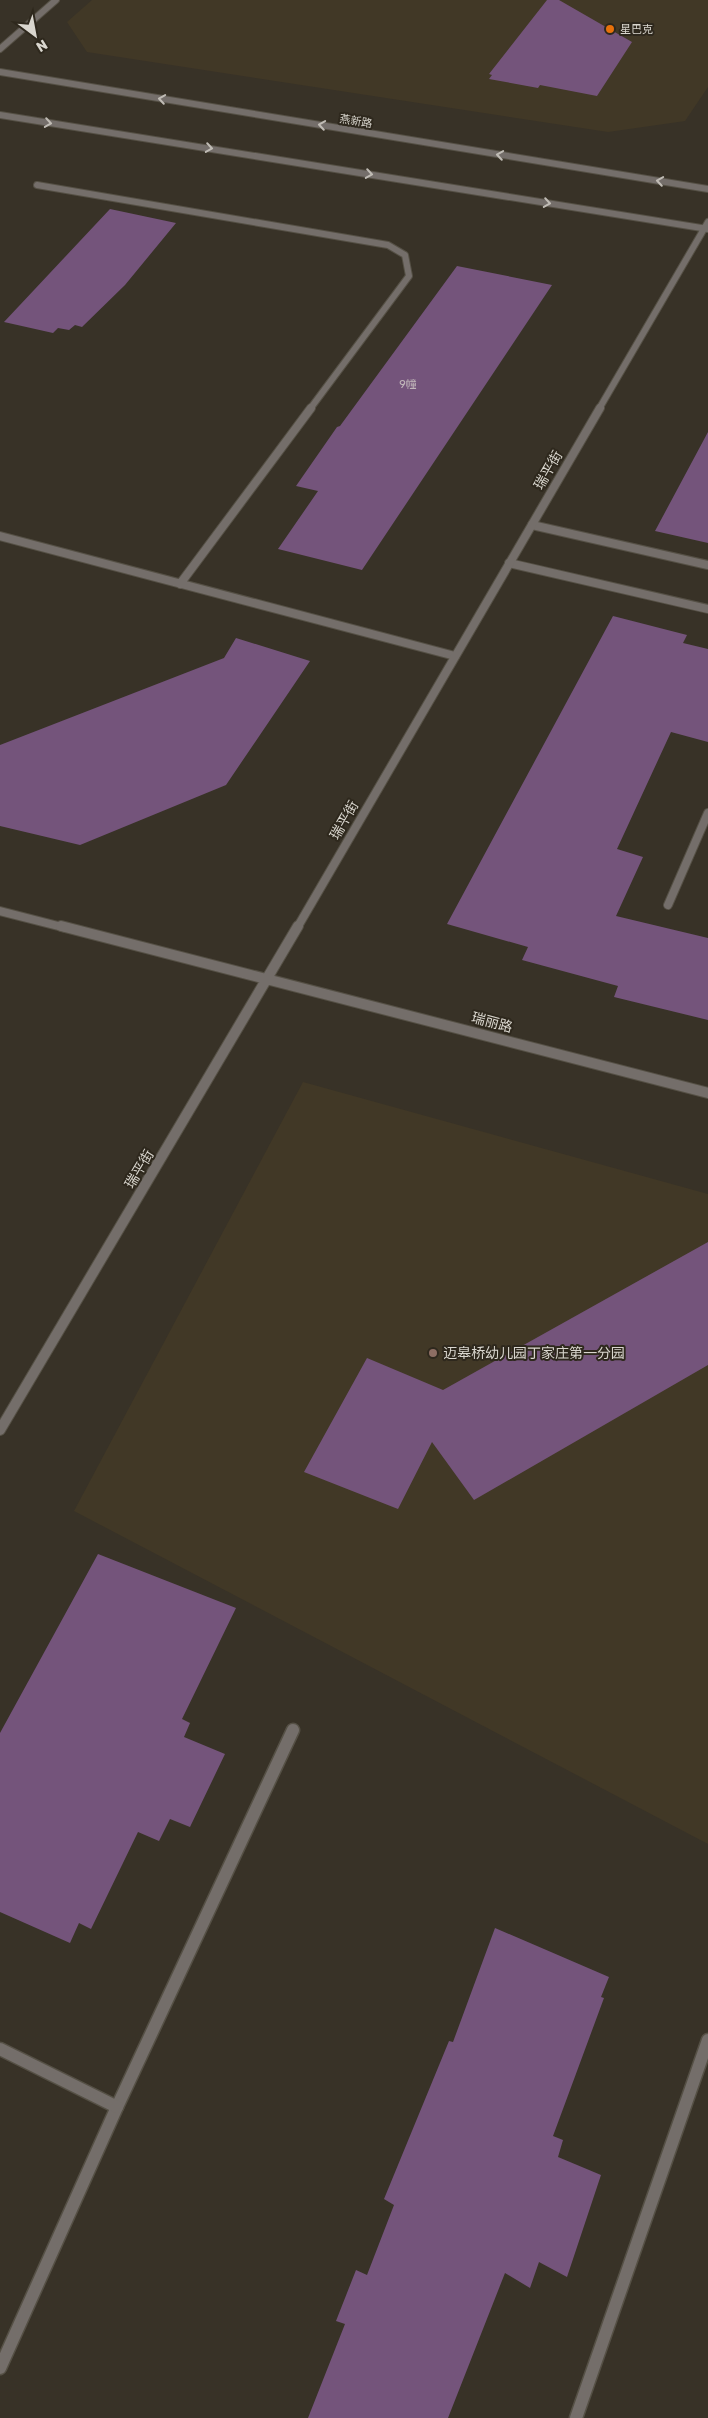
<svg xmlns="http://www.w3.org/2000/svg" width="708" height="2418" font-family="Rubik,'Noto Sans SC',sans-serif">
	<rect width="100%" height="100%" fill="#383227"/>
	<path fill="#413826" d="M92 0H708V87L685 121 608 132 87 52 67 22Z
		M303 1082 708 1194V1844L74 1511Z"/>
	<path fill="#74547b" d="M547 0H559L632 42 597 96 540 85 538 88 489 79 492 75 489 74Z
		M110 209 176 223 125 285 82 327 75 325 69 330 58 328 53 333 4 322Z
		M457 266 552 285 362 570 278 549 318 491 296 486 337 427 340 426Z
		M708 432V543L655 531Z
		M613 616 687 635 683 643 708 649V742L671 732 617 849 643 857 616 916 708 938V1020L614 997 618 986 522 960 528 947 447 924Z
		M236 638 310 661 226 785 80 845 0 826V745L224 658Z
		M708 1242V1365L474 1500 432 1442 398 1509 304 1472 367 1358 443 1390Z
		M98 1554 236 1608 182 1719 190 1723 184 1737 225 1754 190 1827 170 1819 159 1841 138 1832 91 1929 79 1923 70 1943 0 1912V1733Z
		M495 1928 609 1977 601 1997 604 1998 553 2136 563 2140 558 2157 601 2175 567 2277 539 2262 530 2288 505 2273 448 2418H308L345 2324 336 2321 356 2270 367 2275 394 2205 384 2199 449 2041 453 2042Z"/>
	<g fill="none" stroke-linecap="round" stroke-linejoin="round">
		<defs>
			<path id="service-far2" d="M37 185 388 245 405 255 409 276 310 409"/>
			<path id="service-far1" d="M0 536 455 656
				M180 584 311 408
				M668 905 708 813"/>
			<path id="service" d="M0 2368 117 2107 293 1730
				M576 2418 708 2040"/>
			<path id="minor-far2" d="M0 49 56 0"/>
			<path id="minor-far1" d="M532 525 708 565
				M509 563 708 609"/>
			<path id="minor" d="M0 2049 117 2107"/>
			<path id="tertiary-far2" d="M0 72 708 189
				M0 115 708 229
				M599 409 708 222"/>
			<path id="tertiary-far1" d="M0 911 66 928
				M297 928 600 408"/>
			<path id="tertiary" d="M61 926 708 1093
				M0 1430 298 926"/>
		</defs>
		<use href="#service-far2" stroke="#555045" stroke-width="8"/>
		<use href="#service-far1" stroke="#555045" stroke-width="10"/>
		<use href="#service" stroke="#555045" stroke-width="15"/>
		<use href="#minor-far2" stroke="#555045" stroke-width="8"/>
		<use href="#minor-far1" stroke="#555045" stroke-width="10"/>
		<use href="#minor" stroke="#555045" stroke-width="15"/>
		<use href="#tertiary-far2" stroke="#555045" stroke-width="8"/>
		<use href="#tertiary-far1" stroke="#555045" stroke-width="10"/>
		<use href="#tertiary" stroke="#555045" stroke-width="12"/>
		<use href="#service-far2" stroke="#746e6a" stroke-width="6"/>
		<use href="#service-far1" stroke="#746e6a" stroke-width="8"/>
		<use href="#service" stroke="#746e6a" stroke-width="12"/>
		<use href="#minor-far2" stroke="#746e6a" stroke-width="6"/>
		<use href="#minor-far1" stroke="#746e6a" stroke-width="8"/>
		<use href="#minor" stroke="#746e6a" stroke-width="12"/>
		<use href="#tertiary-far2" stroke="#746e6a" stroke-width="6"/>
		<use href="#tertiary-far1" stroke="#746e6a" stroke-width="8"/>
		<use href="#tertiary" stroke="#746e6a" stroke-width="10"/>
	</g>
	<defs><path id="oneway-chevron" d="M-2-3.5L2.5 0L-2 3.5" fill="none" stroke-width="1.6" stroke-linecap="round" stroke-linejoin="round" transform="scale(1.25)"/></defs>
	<g stroke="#c0bcb5">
		<use href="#oneway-chevron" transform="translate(162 99) rotate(-171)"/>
		<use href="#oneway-chevron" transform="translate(48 123) rotate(9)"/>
		<use href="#oneway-chevron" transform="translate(322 125) rotate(-171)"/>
		<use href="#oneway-chevron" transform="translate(209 148) rotate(9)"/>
		<use href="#oneway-chevron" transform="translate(500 155) rotate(-171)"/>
		<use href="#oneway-chevron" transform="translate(369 174) rotate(9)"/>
		<use href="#oneway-chevron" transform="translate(660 181) rotate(-171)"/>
		<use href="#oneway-chevron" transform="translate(547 203) rotate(9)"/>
	</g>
	<circle fill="#e8710a" stroke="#2e281d" stroke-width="2" cx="610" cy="29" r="5"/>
	<circle fill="#8d6e63" stroke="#2e281d" stroke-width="2" cx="433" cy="1353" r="5"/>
	<g text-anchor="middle" stroke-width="4" stroke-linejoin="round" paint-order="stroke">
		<g font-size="11" fill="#d9d6ce" stroke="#2e281d" text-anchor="start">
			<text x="620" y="33">星巴克</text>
		</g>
		<g font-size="11" fill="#d9d6ce" stroke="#2e281d">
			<text transform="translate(356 121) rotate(9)" y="4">燕新路</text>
		</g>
		<g font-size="11" fill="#c0b6b9">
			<text x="408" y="388">9幢</text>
		</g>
		<g font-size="14" fill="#d9d6ce" stroke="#2e281d">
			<text transform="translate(548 470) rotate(-60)" y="5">瑞平街</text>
			<text transform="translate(344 820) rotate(-60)" y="5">瑞平街</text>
			<text transform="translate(492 1022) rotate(15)" y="5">瑞丽路</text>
			<text transform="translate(139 1169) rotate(-59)" y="5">瑞平街</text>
		</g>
		<g font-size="14" fill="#d9d6ce" stroke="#2e281d" text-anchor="start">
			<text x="443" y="1358">迈皋桥幼儿园丁家庄第一分园</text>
		</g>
	</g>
	<g transform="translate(35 35) rotate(148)" stroke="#2e281d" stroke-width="4" paint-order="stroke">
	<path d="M0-4L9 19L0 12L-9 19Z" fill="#d9d6ce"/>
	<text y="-8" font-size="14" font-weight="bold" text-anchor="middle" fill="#d9d6ce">N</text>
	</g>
</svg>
